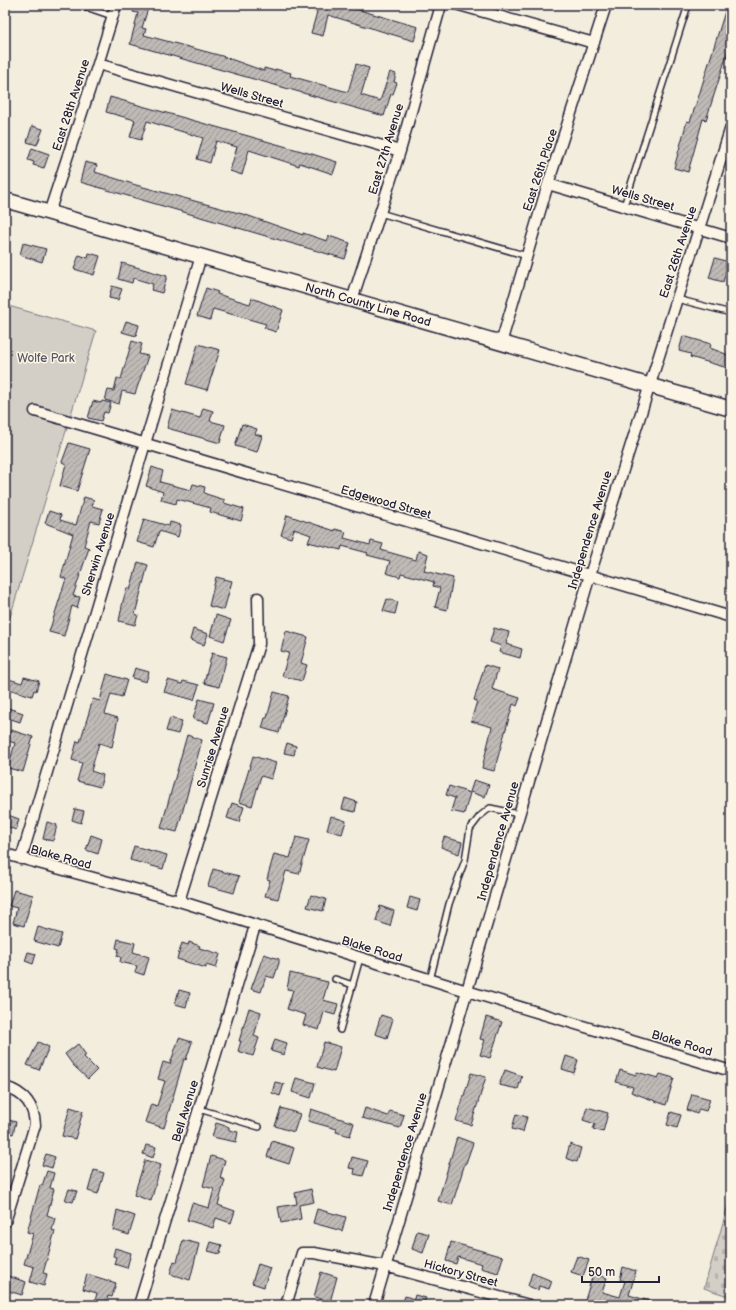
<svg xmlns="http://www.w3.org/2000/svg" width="736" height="1310" font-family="'Balsamiq Sans',sans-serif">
	<defs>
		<pattern id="cemetery-stones" width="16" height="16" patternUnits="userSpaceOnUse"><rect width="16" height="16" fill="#d4cfc6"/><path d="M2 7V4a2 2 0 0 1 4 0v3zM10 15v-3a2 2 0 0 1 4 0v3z" fill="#b6b1ab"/></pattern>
		<pattern id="building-hatch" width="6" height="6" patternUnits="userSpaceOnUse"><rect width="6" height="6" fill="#bfbab6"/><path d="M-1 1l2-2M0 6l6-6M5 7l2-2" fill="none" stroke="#9b9795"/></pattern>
	</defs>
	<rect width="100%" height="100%" fill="#f3edde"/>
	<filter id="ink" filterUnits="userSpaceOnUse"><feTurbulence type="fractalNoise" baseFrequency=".025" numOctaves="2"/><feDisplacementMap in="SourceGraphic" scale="8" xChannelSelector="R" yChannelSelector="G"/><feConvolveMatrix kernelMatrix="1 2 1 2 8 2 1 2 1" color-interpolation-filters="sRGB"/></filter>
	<g filter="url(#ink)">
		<path fill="url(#cemetery-stones)" stroke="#7b7880" d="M731 1195V1297L704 1288Z"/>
		<path fill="#d4cfc6" stroke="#7b7880" d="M5 305 96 331 5 634Z"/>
		<path fill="url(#building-hatch)" stroke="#22223b" d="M135 5H149L142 28 146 29 144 35 222 56 264 71V68L275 71V69L291 73 290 76 348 92 356 64 369 68 361 95 380 101 390 72 396 74 394 82 397 83 393 94H391L384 116 130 44 138 13 133 12Z
			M302 5H342L418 27 414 41 328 15 323 36 311 33 317 12 301 7Z
			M727 5H731V42L706 120 703 119 688 172 674 168 687 121 690 122 699 95Z
			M110 97 312 154 337 162 333 174 300 163 299 166 249 150 242 175 230 171 237 147 216 141 210 163 197 159 203 138 147 121 141 140 130 137 135 120 106 112Z
			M32 126 43 129 37 145 27 142Z
			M32 148 49 154 44 168 33 165 34 162 28 160Z
			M85 162 97 165 95 172 136 185 246 215 303 235V233L327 241 329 236 350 243 345 259 80 182Z
			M23 243 46 249 42 262 20 255Z
			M89 253 100 256 94 275 74 269 79 255 88 258Z
			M715 258 729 262 723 282 709 278Z
			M122 263 167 276 162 293 151 290 153 284 133 278 132 283 118 279Z
			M112 286 122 289 118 300 109 298Z
			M206 288 218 292 217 294 250 304 252 298 283 310 276 332 264 328 266 324 213 309 210 320 197 316Z
			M126 321 139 325 136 336 122 332Z
			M683 336 711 344 710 348 731 356V369L690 357 691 354 679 351Z
			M132 341 142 344 139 354 148 356 135 394 122 391 119 404 105 400 108 390 114 391 117 378 121 379Z
			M198 344 220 350 207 390 186 384Z
			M93 401 101 403 102 401 111 403 108 413 104 412 101 421 88 418Z
			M203 408 213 411 210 421 225 425 220 443 167 428 172 410 200 418Z
			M242 424 257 429 255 434 262 436 257 452 235 446Z
			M69 443 90 449 77 491 60 486 66 464 62 462Z
			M152 467 163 471 160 482 191 490 193 484 205 487 204 492 206 494 225 500 224 503 244 509 241 521 210 512 211 508 177 499 176 504 161 500 163 492 146 486Z
			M84 497 94 500 92 506 103 509 99 523 91 521 84 546 89 548 73 596 80 597 77 608 72 606 64 636 49 632 66 579 61 577 73 534 45 523 49 511 61 515 60 520 76 525Z
			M287 515 335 531V529L346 532 344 538 370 545 371 541 383 544 381 550 416 560 418 551 428 554 424 571 453 578 447 610 435 607 440 588 433 586 434 582 401 573 400 577 386 573 390 561 367 555 368 553 342 546 341 550 308 542 311 535 294 529 291 538 281 535Z
			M144 519 169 526 170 522 181 525 178 537 159 531 154 547 137 542Z
			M138 562 148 565 135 614 138 615 135 625 119 621 123 601 127 588 130 590Z
			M216 577 232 581 224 610 209 606Z
			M387 599 398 602 395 614 383 611Z
			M216 615 231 620 224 641 210 636Z
			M494 628 509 632 506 644 522 649 520 658 499 652 501 646 490 642Z
			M193 629 208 634 204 645 190 640Z
			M286 631 308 637 301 663 307 665 302 681 282 676 289 653 281 651Z
			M212 653 227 657 219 687 204 683Z
			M485 665 498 669 492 689 520 698 517 706 513 704 494 771 482 768 492 727 471 721 477 701 474 700Z
			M135 668 149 672 146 682 132 678Z
			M107 674 127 680 122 697 111 694 105 714 118 718 112 747 99 743 91 771 103 775 100 787 77 781 82 763 72 760 77 741 80 742 93 699 100 701Z
			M24 677 39 681 36 691 34 690 32 696 5 688V678L22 683Z
			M168 680 182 684 183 681 199 685 194 700 164 692Z
			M274 692 289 696 279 733 262 728 265 718H267Z
			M199 699 214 703 208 723 193 719Z
			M5 707 23 713 20 722 5 717Z
			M170 718 182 721 178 734 166 731Z
			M11 730 33 737 23 772 8 768 15 743 8 741Z
			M187 735 202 740 177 832 161 828Z
			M287 743 296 746 294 755 284 753Z
			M253 756 276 763 271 779 261 776 252 806 239 802Z
			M474 780 489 785 485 797 470 792Z
			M449 786 470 793 464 814 451 811 455 798 446 795Z
			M345 798 357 802 355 812 342 809Z
			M232 803 244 807 239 822 227 818Z
			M75 809 84 811 81 823 72 820Z
			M5 814 19 819 16 830 5 826Z
			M331 816 346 821 342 834 327 830Z
			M47 822 57 825 53 841 43 839Z
			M91 835 102 839 98 854 86 850Z
			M296 837 309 840 299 874 286 871 278 899 265 896 270 880 267 879 274 854 290 858Z
			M444 837 462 842 459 854 441 847Z
			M134 846 167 855 163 869 130 860Z
			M213 869 239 876 234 893 208 886Z
			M14 890 33 895 24 926 13 923 17 908 9 906Z
			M311 895 326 899 323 911 307 907Z
			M410 897 420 900 417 911 407 908Z
			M380 906 394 911 390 926 376 921Z
			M38 927 62 934 58 948 34 941Z
			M118 939 135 943 133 952 149 957 144 975 135 972 137 966 120 962 121 957 117 956 119 949 116 948Z
			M189 942 200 946 199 948 220 954 216 968 206 965V968L177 959 182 943 188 945Z
			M28 952 36 954 33 964 25 961Z
			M264 954 279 959V963L274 978 266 976 261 992 251 989Z
			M290 973 328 982 323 1000 338 1004 335 1015 324 1012 319 1030 303 1025 306 1015 287 1009 293 990 287 989Z
			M179 990 190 993 186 1007 175 1004Z
			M249 1008 261 1012 254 1036 259 1038 253 1056 238 1051 241 1041H239Z
			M381 1015 393 1019 387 1038 375 1034Z
			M486 1017 502 1022 490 1058 480 1055 485 1040 480 1039Z
			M179 1038 192 1042 186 1060 184 1059 164 1128 145 1122 151 1104 157 1106 165 1081 158 1079 163 1062 170 1064Z
			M275 1039 287 1043 284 1055 271 1051Z
			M38 1042 49 1047 39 1070 27 1065Z
			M324 1042 341 1047 334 1072 317 1067Z
			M78 1044 86 1055 84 1057 97 1070 88 1079 73 1065 65 1054Z
			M566 1056 578 1060 574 1073 562 1069Z
			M505 1070 522 1076 518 1089 499 1085Z
			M620 1070 636 1075 637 1072 658 1078 660 1074 674 1078 666 1105 631 1092 633 1087 616 1082Z
			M471 1073 486 1077 471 1125 456 1121Z
			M296 1078 315 1083 311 1098 292 1092Z
			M275 1082 284 1084 280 1096 272 1093Z
			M692 1094 710 1099 706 1111 699 1109 697 1114 687 1110Z
			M70 1107 83 1111 75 1139 62 1136Z
			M587 1107 608 1113 603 1132 593 1129 595 1124 583 1120Z
			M281 1108 300 1114 294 1132 275 1126Z
			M365 1108 388 1116 390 1111 404 1115 400 1128 362 1118Z
			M311 1109 354 1123 350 1136 336 1132 337 1129 308 1121Z
			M671 1112 681 1115 677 1128 667 1125Z
			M516 1114 527 1117 523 1132 512 1129Z
			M5 1119 16 1122 13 1134 5 1132Z
			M216 1123 229 1127V1130L238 1132 236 1142 212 1137Z
			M457 1137 473 1143 466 1163H465L452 1205 438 1201Z
			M272 1141 294 1148 289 1164 267 1157Z
			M570 1144 581 1148 577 1162 566 1158Z
			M146 1145 156 1147 153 1158 143 1154Z
			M46 1154 55 1157 52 1168 42 1165Z
			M211 1156 225 1160 220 1178 225 1180 218 1205 235 1211 231 1223 216 1218 213 1228 187 1220 192 1203 209 1208 214 1189 203 1186Z
			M352 1157 368 1161 363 1176 354 1174 355 1169 349 1168Z
			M145 1160 161 1165 151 1201 134 1195Z
			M94 1170 104 1173 98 1194 88 1191Z
			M47 1171 54 1173 50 1188 54 1189 47 1215 55 1218 52 1230 55 1231 43 1273 47 1274 44 1286 30 1282 34 1267 24 1264 33 1234 27 1232 40 1185 42 1186Z
			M69 1189 77 1191 73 1202 65 1200Z
			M311 1189 314 1202 299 1205 301 1219 281 1223 278 1207 297 1204 295 1193Z
			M317 1209 346 1217 342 1231 313 1223Z
			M117 1210 135 1216 129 1235 113 1230Z
			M417 1231 429 1234 423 1253 412 1249Z
			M183 1240 199 1244 190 1280 170 1274 174 1261 177 1262Z
			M211 1242 222 1245 220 1254 208 1251Z
			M451 1242 503 1257 498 1273 481 1268 482 1264 458 1257 456 1264 446 1261Z
			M115 1248 131 1253 127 1268 114 1264 116 1257 113 1256Z
			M577 1256 589 1260 583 1276 571 1272Z
			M258 1264 270 1268 264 1287 252 1283Z
			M623 1267 636 1271 629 1295 656 1303V1305H602L585 1300 593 1274 607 1278 602 1292 620 1297 625 1281 620 1280Z
			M321 1272 337 1277 330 1302 314 1297Z
			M532 1273 552 1281 549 1289 539 1286 538 1290 528 1286Z
			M87 1274 116 1283 112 1297 108 1296 106 1305H94L97 1293 83 1289Z
			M8 1276 26 1282 22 1295 5 1290Z
			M415 1295 426 1298 424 1302 427 1305H402L405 1296 414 1299Z"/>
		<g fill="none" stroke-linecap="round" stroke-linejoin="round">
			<defs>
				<path id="service" d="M80 5 112 16
					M624 206 688 5
					M380 213 527 256
					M677 299 731 313
					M335 979 353 985
					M430 980 449 904 465 860 470 829 480 816 490 808 519 814
					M340 1030 360 958
					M199 1109 259 1127"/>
				<path id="minor" d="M459 5 594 43
					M98 64 400 151
					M548 184 731 238
					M49 213 98 64 116 5
					M352 300 400 151 441 5
					M501 343 548 184 606 5
					M35 411 731 617
					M5 854 179 901 467 991 731 1071
					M21 859 201 256
					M179 901 259 644 258 598
					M5 1087C25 1093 34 1105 35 1125L5 1222
					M139 1305 255 926
					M286 1305 302 1253H314L385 1266 529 1305
					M374 1305 590 575 731 127"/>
				<g id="secondary">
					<path id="s1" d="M5 200 731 409"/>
				</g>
			</defs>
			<use href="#service" stroke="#22223b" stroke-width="8"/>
			<use href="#minor" stroke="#22223b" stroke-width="13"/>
			<use href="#secondary" stroke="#22223b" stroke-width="17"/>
			<use href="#service" stroke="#fcf5e5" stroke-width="5"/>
			<use href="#minor" stroke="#fcf5e5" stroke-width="10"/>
			<use href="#secondary" stroke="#fcf5e5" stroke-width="14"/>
		</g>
	</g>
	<g text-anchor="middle" stroke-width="3" stroke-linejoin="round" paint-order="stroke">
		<g font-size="12" fill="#22223b" stroke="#fcf5e5">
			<text transform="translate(252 95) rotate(16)" y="4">Wells Street</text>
			<text transform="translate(71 105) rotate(-72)" y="4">East 28th Avenue</text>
			<text transform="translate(386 149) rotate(-73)" y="4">East 27th Avenue</text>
			<text transform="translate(540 170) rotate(-72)" y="4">East 26th Place</text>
			<text transform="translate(643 198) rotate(16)" y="4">Wells Street</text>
			<text transform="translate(678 252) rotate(-72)" y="4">East 26th Avenue</text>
			<text dy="4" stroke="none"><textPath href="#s1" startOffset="378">North County Line Road</textPath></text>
			<text transform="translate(386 502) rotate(16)" y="4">Edgewood Street</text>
			<text transform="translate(590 530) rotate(-73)" y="4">Independence Avenue</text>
			<text transform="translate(98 554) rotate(-73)" y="4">Sherwin Avenue</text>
			<text transform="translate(213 747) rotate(-73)" y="4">Sunrise Avenue</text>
			<text transform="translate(498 841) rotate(-74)" y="4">Independence Avenue</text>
			<text transform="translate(61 857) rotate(15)" y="4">Blake Road</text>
			<text transform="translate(372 949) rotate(17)" y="4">Blake Road</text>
			<text transform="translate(682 1043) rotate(17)" y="4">Blake Road</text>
			<text transform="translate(185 1111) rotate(-73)" y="4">Bell Avenue</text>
			<text transform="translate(405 1152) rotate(-73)" y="4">Independence Avenue</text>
			<text transform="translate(461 1273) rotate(15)" y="4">Hickory Street</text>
		</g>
		<g font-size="12" fill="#575665" stroke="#fcf5e5">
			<text x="46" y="362">Wolfe Park</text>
		</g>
	</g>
	<rect width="736" height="1310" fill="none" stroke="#fcf5e5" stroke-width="20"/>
	<rect x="10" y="10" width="716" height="1290" fill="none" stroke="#22223b" stroke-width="1.5" filter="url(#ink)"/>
	<path d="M582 1276v6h77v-6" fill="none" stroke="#22223b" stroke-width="2"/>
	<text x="588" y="1276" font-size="12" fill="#22223b" stroke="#fcf5e5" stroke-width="3" paint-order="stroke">50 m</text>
</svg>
